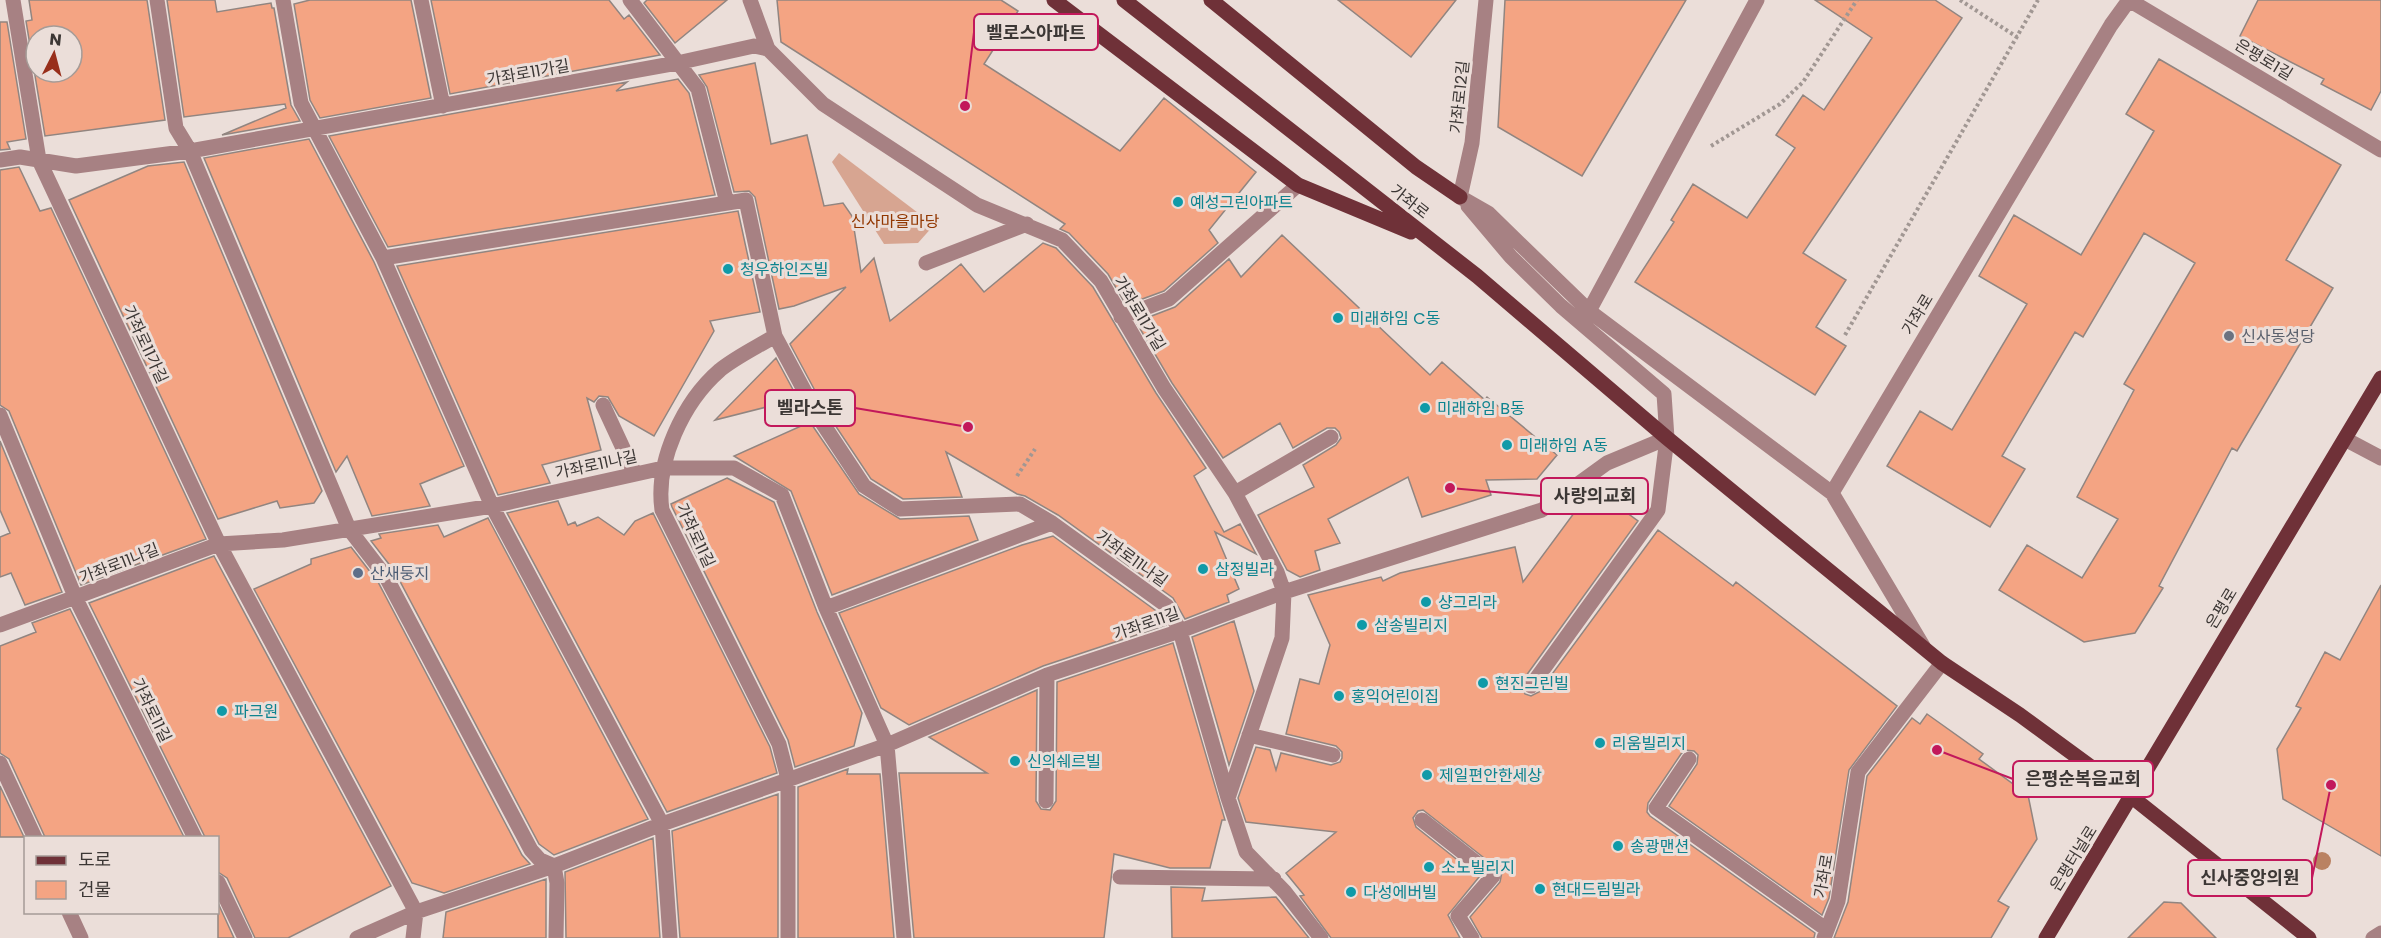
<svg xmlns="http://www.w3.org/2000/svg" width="2381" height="938" font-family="Poppins,'Noto Sans KR',sans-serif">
	<rect width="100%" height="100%" fill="#ebded9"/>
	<path fill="#d7a591" d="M839 153 934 225 918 243 884 244 832 162Z"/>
	<path fill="#f4a483" stroke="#918580" stroke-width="1.5" fill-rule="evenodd" d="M29 0H147L165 120 45 136 26 21 32 20ZM36 36H72V72H36Z
		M167 0H215L217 12 271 3 272 8H274L291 105 300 121 222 135 286 108 285 104 184 117Z
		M310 0H411L431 98 320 118 310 100 294 4Z
		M431 0H609L624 19 629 15 660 55 450 94Z
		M647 0H727L675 43 644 3Z
		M777 0H1001L1018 11 984 64 1120 151 1164 98 1256 172 1209 230 1218 243 1164 291 1126 305 1108 274 1069 233 1060 229 1065 224 781 42Z
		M1338 0H1456L1411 57Z
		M1505 0H1686L1582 176 1498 127Z
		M1815 0H1935L1962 18 1803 253 1846 280 1816 327 1846 346 1815 395 1635 282 1674 222 1671 220 1693 184 1747 218 1795 148 1776 135 1803 95 1824 110 1872 38Z
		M2258 0H2381V91L2371 110 2321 84 2324 79 2240 36Z
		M0 22H7L26 139 7 142 10 149 0 150Z
		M2159 59 2341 165 2286 260 2333 288 2237 451 2232 448 2159 586 2163 588 2135 633 2084 642 1999 590 2027 545 2082 578 2118 519 2077 497 2134 390 2124 384 2195 263 2144 233 2083 337 2075 332 2002 456 2025 469 1990 527 1887 466 1920 411 1952 430 2027 304 1979 276 2014 215 2081 255 2154 131 2126 114Z
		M755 63 771 144 807 135 824 206 843 203 852 216 861 272 874 258 890 321 961 264 984 292 1043 243 1056 248 1093 287 1156 393 1206 468 1194 476 1224 532 1240 524 1256 554 1215 532 1239 589 1227 595 1229 602 1185 619 1173 598 1058 515 1025 496 1017 494 946 452 962 497 903 499 871 479 827 413 790 344 846 287 794 306 779 309 755 197 749 191 734 192 707 87 699 75Z
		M678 79 689 93 715 195 388 247 329 136 627 82 616 91Z
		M309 139 374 262 464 466 420 484 430 506 372 516 347 456 336 472 204 158Z
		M184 162 322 491 314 503 280 508 277 501 218 519 69 200 148 166Z
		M19 167 40 211 51 208 206 539 81 585 9 411 0 405V170Z
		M738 211 760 312 710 321 714 331 654 436 619 416 608 397 599 396 594 402 587 398 601 450 542 465 550 483 498 495 397 266Z
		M1282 235 1430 375 1442 362 1485 400 1487 397 1557 455 1537 479 1486 480 1491 495 1422 517 1408 477 1328 519 1340 543 1315 551 1320 570 1300 577 1287 570 1258 515 1314 487 1303 465 1336 445 1341 438 1339 432 1335 428H1327L1293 448 1280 423 1223 458 1172 383 1136 322 1175 307 1229 259 1241 277Z
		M776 358 798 399 715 420Z
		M810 422 859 494 900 519 969 516 978 540 832 595 791 491 734 456Z
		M0 441 62 592 25 605 11 573 0 577V537L10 533 0 510Z
		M727 478 774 502 817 612 862 713 854 746 795 767 788 740 672 507 671 504Z
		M1604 496 1638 521 1523 680 1521 686 1525 694 1531 696 1539 692 1658 530 1733 586 1736 582 1897 706 1849 770 1829 898 1822 915 1669 806 1697 764 1698 755 1694 751 1685 750 1681 754 1648 803 1647 812 1650 816 1815 933 1814 938H1482L1470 917 1500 882 1502 872 1423 810 1418 811 1413 818 1416 827 1479 877 1448 915 1460 938H1331L1300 896 1304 895 1286 873 1336 832 1246 822 1238 798 1256 747 1270 750 1276 770 1281 753 1331 765 1340 762 1342 758V752L1336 746 1286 734 1300 679 1319 684 1330 645 1308 595 1381 577 1383 581 1400 573 1515 547 1523 582 1580 505Z
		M558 501 568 525 575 522 577 526 598 517 624 535 635 521 653 513 770 747 777 773 667 812 507 513Z
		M488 518 648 819 554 855 539 844 395 572 371 541 381 538 379 534 438 525 444 537Z
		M1053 536 1159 613 1166 625 1043 666 909 725 881 708 839 613 1022 545Z
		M351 547 378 582 522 855 530 864 444 893 412 883 254 589 311 564V559Z
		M214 556 391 886 288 938H255L227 878 218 872V837H205L89 603Z
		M2381 585V856L2283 799 2277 749 2301 708 2296 706 2325 652 2340 660Z
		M70 609 184 837H45L9 759 0 753V646L36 632 32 623Z
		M1234 621 1254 691 1229 765 1192 637Z
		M1173 643 1225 820H1222L1210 868H1170L1114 854 1104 938H914L899 773H987L929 737 1037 690 1036 801 1041 809 1050 810 1056 801 1057 682Z
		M1927 714 1983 754 1979 759 2028 795 2037 839 1998 901 2009 907 1991 938H1834L1848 902 1867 776 1912 718 1920 724Z
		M848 769 847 774H880L894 938H798V787Z
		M0 786 24 837H0Z
		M778 794V938H680L672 831Z
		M653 838 660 938H566L565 872Z
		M546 879V938H443L446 912Z
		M1171 887 1205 888 1202 901 1276 897 1309 938H1172Z
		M2164 902 2181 903 2216 938H2128Z
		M218 903 234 938H218Z"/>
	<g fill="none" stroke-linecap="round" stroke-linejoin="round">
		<path stroke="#a19793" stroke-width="4" stroke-dasharray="3 3" stroke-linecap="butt" d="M1960 0 2017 37
			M1711 146 1780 104 1803 82 1857 0
			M1845 335 2038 0
			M1017 476 1035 449"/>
		<path stroke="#a78183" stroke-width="15" d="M13 0 39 160 219 544 416 912
			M157 0 176 128 190 151 349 529 386 577 531 850 540 860 554 866 557 883 556 938
			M283 0 301 103 383 258 492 506 662 824 670 938
			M421 0 443 106
			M630 0 698 89 727 203
			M750 0 768 49 823 104 977 205 1062 240 1101 281 1164 388 1235 493 1277 572 1284 592 1282 638 1228 798 1246 852 1285 892 1321 938
			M2129 0 2381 150
			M0 160 20 157 76 166 190 151 677 63 754 46 768 49
			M1460 197 1488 213 1589 311 1832 493 1923 646
			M1460 197 1472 143 1486 0
			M1468 206 1511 257 1561 306 1664 394 1667 438 1658 510 1531 686
			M383 258 746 200 775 336 819 418 864 486 900 509 1020 504 1052 523 1167 606 1180 631 1228 798
			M926 263 1027 224
			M1589 311 1757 0
			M1121 317 1169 299 1298 185
			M775 336C757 347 736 357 720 370 683 402 655 462 662 510L779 744 788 779V938
			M603 405 635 474
			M0 415 76 599 195 838
			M2345 439 2381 458
			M1235 493 1331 437
			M1832 493 2111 25 2129 0
			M826 608 1052 523
			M0 625 219 544 283 540 492 506 663 468H734L782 495 826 608 887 745 904 938
			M1249 735 1333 755
			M1689 759 1656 808 1826 929
			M0 763 35 838
			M1046 801 1047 675
			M1422 820 1493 876 1458 916 1472 938
			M1120 877 1274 879
			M218 882 245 938
			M69 912 81 938
			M357 938 416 912 554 866 662 824 887 745 1047 675 1180 631 1284 592 1542 510 1607 463 1667 438
			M413 938 416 912
			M1824 938 1838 901 1858 772 1942 663
			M2373 938 2381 933"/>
		<path stroke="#6f3138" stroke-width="15" d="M1054 0 1298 185 1411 232
			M1124 0 1477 276 1667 438 1942 663 2020 715 2132 797 2309 938
			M1211 0 1416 167 1460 197
			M2046 938 2381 378"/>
	</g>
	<circle fill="#ba8262" cx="2322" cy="861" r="9"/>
	<g fill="#0f9aa8" stroke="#ebded9" stroke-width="2">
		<circle cx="1178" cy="202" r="6"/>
		<circle cx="728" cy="269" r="6"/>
		<circle cx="1338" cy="318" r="6"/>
		<circle cx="1425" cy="408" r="6"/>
		<circle cx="1507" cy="445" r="6"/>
		<circle cx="1203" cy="569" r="6"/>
		<circle cx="1426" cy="602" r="6"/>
		<circle cx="1362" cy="625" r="6"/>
		<circle cx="1483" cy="683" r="6"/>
		<circle cx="1339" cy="696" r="6"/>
		<circle cx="222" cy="711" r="6"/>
		<circle cx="1600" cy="743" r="6"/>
		<circle cx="1015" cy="761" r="6"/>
		<circle cx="1427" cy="775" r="6"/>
		<circle cx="1618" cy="846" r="6"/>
		<circle cx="1429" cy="867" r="6"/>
		<circle cx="1540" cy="889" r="6"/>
		<circle cx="1351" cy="892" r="6"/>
	</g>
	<circle fill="#6b7280" stroke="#ebded9" stroke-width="2" cx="2229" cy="336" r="6"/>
	<circle fill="#5c6f8a" stroke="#ebded9" stroke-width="2" cx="358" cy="573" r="6"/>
	<g text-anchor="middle" stroke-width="6" stroke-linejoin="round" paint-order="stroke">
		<g font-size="16" fill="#3c3735" stroke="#ebded9">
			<text transform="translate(2264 59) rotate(31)" y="6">은평로1길</text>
			<text transform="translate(528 72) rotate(-10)" y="6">가좌로11가길</text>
			<text transform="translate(1459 97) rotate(-84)" y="6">가좌로12길</text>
			<text transform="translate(1410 201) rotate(38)" y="6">가좌로</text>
			<text transform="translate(1140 313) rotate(59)" y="6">가좌로11가길</text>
			<text transform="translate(1917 314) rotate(-59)" y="6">가좌로</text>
			<text transform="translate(146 344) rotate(65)" y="6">가좌로11가길</text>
			<text transform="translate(596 464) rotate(-12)" y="6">가좌로11나길</text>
			<text transform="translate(696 535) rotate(65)" y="6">가좌로11길</text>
			<text transform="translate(1132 558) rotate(36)" y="6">가좌로11나길</text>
			<text transform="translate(119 563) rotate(-21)" y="6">가좌로11나길</text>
			<text transform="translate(2221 608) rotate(-59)" y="6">은평로</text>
			<text transform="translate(1146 623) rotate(-19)" y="6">가좌로11길</text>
			<text transform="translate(152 710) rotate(64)" y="6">가좌로11길</text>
			<text transform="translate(2073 858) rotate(-58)" y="6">은평터널로</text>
			<text transform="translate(1823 876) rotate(-80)" y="6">가좌로</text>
		</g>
		<g font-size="16" fill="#0d838f" stroke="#ebded9" text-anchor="start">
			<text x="1190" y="208">예성그린아파트</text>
			<text x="740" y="275">청우하인즈빌</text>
			<text x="1350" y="324">미래하임 C동</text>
			<text x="1437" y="414">미래하임 B동</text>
			<text x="1519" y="451">미래하임 A동</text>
			<text x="1215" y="575">삼정빌라</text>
			<text x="1438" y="608">샹그리라</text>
			<text x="1374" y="631">삼송빌리지</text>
			<text x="1495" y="689">현진그린빌</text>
			<text x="1351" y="702">홍익어린이집</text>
			<text x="234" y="717">파크원</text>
			<text x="1612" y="749">리움빌리지</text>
			<text x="1027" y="767">신의쉐르빌</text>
			<text x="1439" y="781">제일편안한세상</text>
			<text x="1630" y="852">송광맨션</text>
			<text x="1441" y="873">소노빌리지</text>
			<text x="1552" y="895">현대드림빌라</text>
			<text x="1363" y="898">다성에버빌</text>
		</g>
		<g font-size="16" fill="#923700" stroke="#ebded9">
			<text x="895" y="227">신사마을마당</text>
		</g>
		<g font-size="16" fill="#5b616d" stroke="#ebded9" text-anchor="start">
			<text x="2241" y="342">신사동성당</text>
		</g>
		<g font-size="16" fill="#4e5e75" stroke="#ebded9" text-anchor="start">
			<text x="370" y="579">산새둥지</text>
		</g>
	</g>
	<path fill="none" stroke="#c2185b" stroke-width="2" d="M965 106L974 32M968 427L855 408M1450 488L1541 496M1937 750L2013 779M2331 785L2312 878"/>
	<g fill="#c2185b" stroke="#ebded9" stroke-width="2">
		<circle cx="965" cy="106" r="6"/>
		<circle cx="968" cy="427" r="6"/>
		<circle cx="1450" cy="488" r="6"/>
		<circle cx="1937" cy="750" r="6"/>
		<circle cx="2331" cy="785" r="6"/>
	</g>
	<g fill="#ebded9" stroke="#c2185b" stroke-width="2">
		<rect x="974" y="14" width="124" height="36" rx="6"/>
		<rect x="765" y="390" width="90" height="36" rx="6"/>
		<rect x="1541" y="478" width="107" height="36" rx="6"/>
		<rect x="2013" y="761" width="140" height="36" rx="6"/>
		<rect x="2188" y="860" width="124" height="36" rx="6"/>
	</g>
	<g font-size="18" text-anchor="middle" font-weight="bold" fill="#3c3735">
		<text x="1036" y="39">벨로스아파트</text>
		<text x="810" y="414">벨라스톤</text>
		<text x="1595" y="502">사랑의교회</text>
		<text x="2083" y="785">은평순복음교회</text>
		<text x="2250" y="884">신사중앙의원</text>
	</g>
	<rect x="24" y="836" width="195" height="78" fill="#ebded9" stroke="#a59b97" stroke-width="1.5"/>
	<rect x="36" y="856" width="30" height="9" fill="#6f3138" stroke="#a59b97" stroke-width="1.5"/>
	<text x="78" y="866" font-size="18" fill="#3c3735">도로</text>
	<rect x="36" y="881" width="30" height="18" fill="#f4a483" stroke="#a59b97" stroke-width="1.5"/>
	<text x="78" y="896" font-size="18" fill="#3c3735">건물</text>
	<g transform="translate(54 54) rotate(6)"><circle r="28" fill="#ebded9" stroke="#a59b97" stroke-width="1.5"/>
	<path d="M0-4.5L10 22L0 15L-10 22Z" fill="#982f1b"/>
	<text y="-9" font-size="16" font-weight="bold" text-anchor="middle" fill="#3c3735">N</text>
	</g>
</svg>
